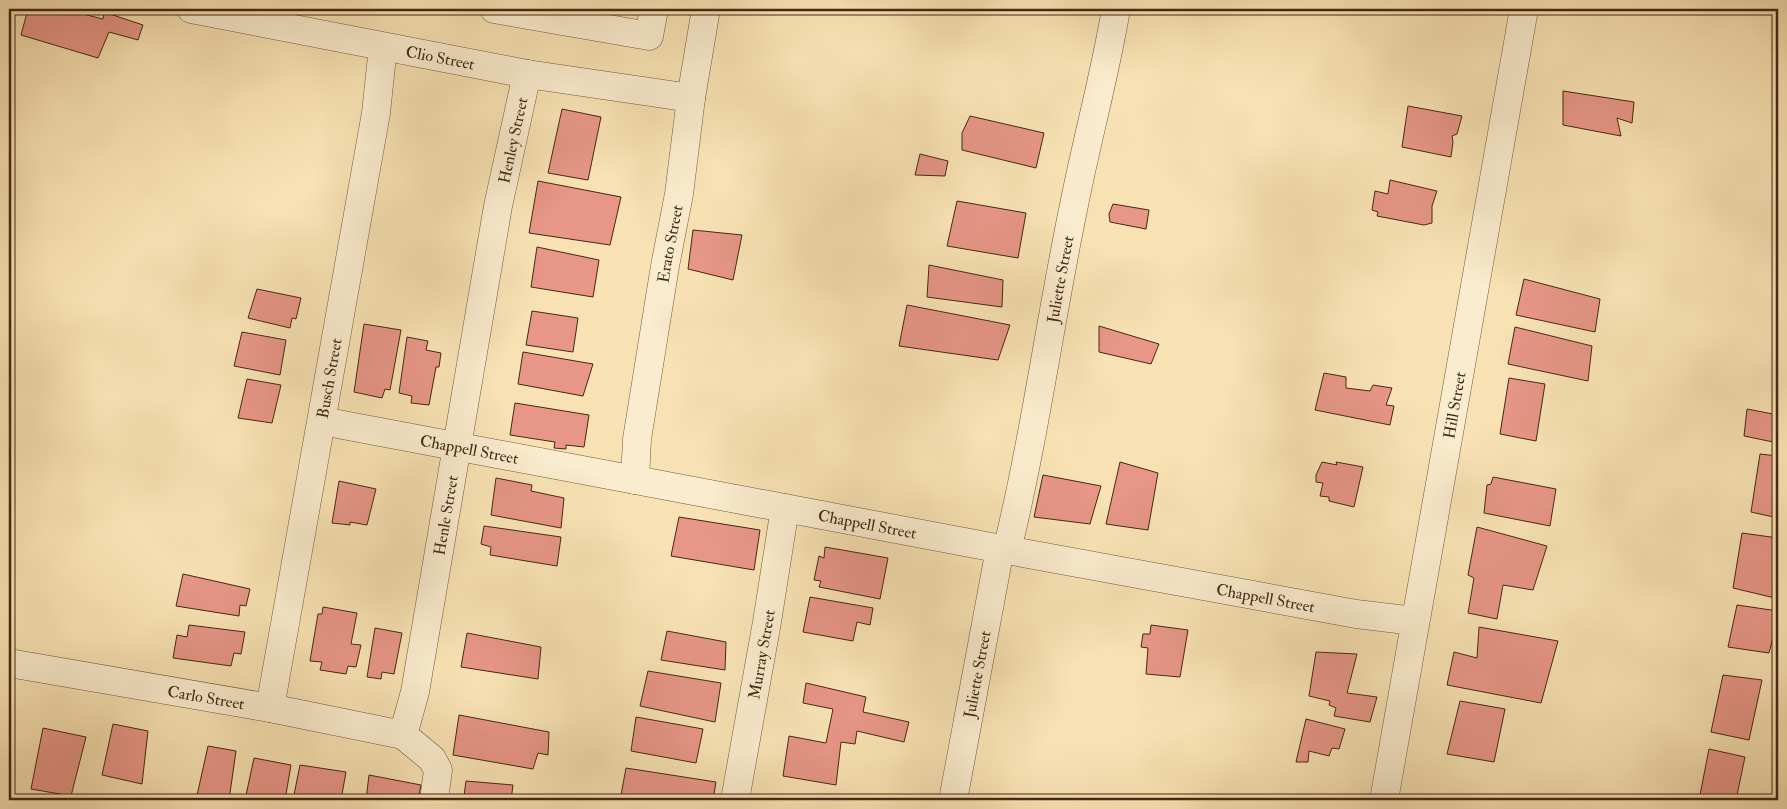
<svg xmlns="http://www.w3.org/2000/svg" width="1787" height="809" font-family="'IM FELL Double Pica',serif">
	<rect width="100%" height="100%" fill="#f8e2b3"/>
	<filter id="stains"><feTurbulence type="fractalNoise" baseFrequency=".004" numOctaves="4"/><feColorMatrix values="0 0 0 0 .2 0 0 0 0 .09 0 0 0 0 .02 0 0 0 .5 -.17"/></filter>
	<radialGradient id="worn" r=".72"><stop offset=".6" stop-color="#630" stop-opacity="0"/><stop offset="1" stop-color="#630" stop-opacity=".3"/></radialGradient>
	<path fill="#e79687" stroke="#452716" d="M28 9 39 11V9H63L103 19 104 12 143 25 138 40 109 32 98 58 21 35Z
		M1563 91 1634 102 1632 123 1617 118 1621 136 1563 125Z
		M1408 106 1462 116 1457 134 1452 136 1453 142 1451 157 1402 147Z
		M562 109 601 117 588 180 548 173Z
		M970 116 1044 133 1036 168 962 150V133Z
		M920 154 948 161 945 176 915 175Z
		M1390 180 1437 191 1432 206V223L1424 225 1377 216 1378 212 1372 210 1375 191 1388 194Z
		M538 181 621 197 610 245 529 233Z
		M957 201 1026 213 1018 258 947 246Z
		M1113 204 1149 210 1146 229 1110 222 1109 214Z
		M693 230 742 235 733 280 688 269Z
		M537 247 599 260 593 297 531 287Z
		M929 265 1003 280 1002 307 927 297Z
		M1524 279 1600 299 1595 332 1516 315Z
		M257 289 301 298 296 319 292 318 290 328 248 318Z
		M907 305 1010 325 998 360 899 346Z
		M532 311 578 318 573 352 526 345Z
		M364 324 401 330 390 390 385 389 382 398 354 392Z
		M1099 326 1159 344 1151 364 1099 352Z
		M1515 327 1592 346 1588 381 1508 364Z
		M242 332 286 340 280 375 234 366Z
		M407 337 428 341 426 350 441 353 439 367H436L429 405 411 403 412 396 399 393Z
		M523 352 593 364 583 396 518 384Z
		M1324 373 1346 377V388L1370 391 1373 385 1392 388 1386 405 1394 406 1390 425 1315 410Z
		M1509 378 1545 384 1536 441 1500 434Z
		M247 379 281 385 272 423 238 418Z
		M1777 382 1778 443 1744 436 1747 409 1773 414Z
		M515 403 589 415 584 447 566 445V449L554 448 555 442 510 435Z
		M1760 454 1778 456V518L1751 512Z
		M1120 462 1158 473 1148 530 1106 524Z
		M1322 462 1337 465 1336 462 1363 467 1354 507 1329 501V497L1320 496 1323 483 1316 482V475Z
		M1043 475 1101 486 1090 524 1034 517Z
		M1493 477 1556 489 1550 526 1484 513 1487 485 1491 484Z
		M496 478 532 485 531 491 564 498 561 528 491 515Z
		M339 481 376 489 367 525 350 522V525L332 523Z
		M679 517 760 530 754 570 671 556Z
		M484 526 561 537 557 566 490 555 491 547 481 544Z
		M1477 527 1547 546 1533 590 1503 585 1497 619 1468 613 1474 578 1468 575Z
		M1742 533 1778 538 1775 598 1733 588Z
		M825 547 888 558 880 599 819 587 821 581 814 580 819 556 824 558Z
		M183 574 250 589 246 606 240 605 239 616 176 606Z
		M810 597 873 608 870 625 857 622 853 641 803 632Z
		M1737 605 1778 611V617L1769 653 1728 647Z
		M323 607 357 613 351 644 361 645 356 667 348 666 346 674 320 670 322 662 310 661 318 614H322Z
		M189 625 245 632 241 654 234 653 231 666 173 658 177 635 187 637Z
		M1151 625 1188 630 1180 677 1146 674 1148 648 1141 647 1143 634H1150Z
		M1479 627 1558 641 1541 703 1447 685 1454 652 1477 658Z
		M375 628 402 633 394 674 382 672 381 679 367 677Z
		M667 631 726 642 725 670 661 660Z
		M467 633 541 647 538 679 461 667Z
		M1316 652 1357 654 1347 693 1377 697 1370 722 1334 716 1336 708 1329 705 1330 701 1309 696Z
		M648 671 721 683 715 722 640 706Z
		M1723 675 1762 680 1749 740 1711 732Z
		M806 683 866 697 863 712 909 722 904 742 857 731 855 744 841 742 836 785 783 776 789 736 826 743 833 709 803 703Z
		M1460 701 1505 709 1494 762 1447 754Z
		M459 715 549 732 548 755 538 753 533 769 453 755Z
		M636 717 703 729 696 763 631 751Z
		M1306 719 1345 729 1339 749 1332 748 1329 756 1309 751 1308 762H1296Z
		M113 724 148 731 142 784 102 775Z
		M43 728 86 737 71 796 31 789Z
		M208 746 236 751 229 800H196Z
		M1709 749 1745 757 1736 800H1699Z
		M254 758 291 765 285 800H245Z
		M300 765 346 772 341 800H293Z
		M626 768 716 782 713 800H620Z
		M369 775 421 785 418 800H366Z
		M466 781 513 785 511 800H471V797L464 796Z"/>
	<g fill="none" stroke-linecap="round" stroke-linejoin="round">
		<defs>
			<g id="minor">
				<path id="s1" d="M191 9 527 74 691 98"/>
				<path d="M494 9 649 36 654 9"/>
				<path id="s2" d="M322 421 1007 550 1356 614 1415 621"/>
				<path id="s3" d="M635 480 637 439 665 266 679 194 691 98 706 9"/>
				<path id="s4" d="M1007 550C1035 436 1050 320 1074 205 1087 139 1105 75 1116 9"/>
				<path id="s5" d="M9 663 270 708 403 735 432 759 438 770 434 800"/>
				<path id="s6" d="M270 708 376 113 383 47"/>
				<path id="s7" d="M403 735 415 692 498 206 527 74"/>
				<path id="s8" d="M735 800 767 622 785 508"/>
				<path id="s9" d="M953 800 1000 549"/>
				<path id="s10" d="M1384 800 1524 9"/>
			</g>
		</defs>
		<use href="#minor" stroke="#72563d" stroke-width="29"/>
		<use href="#minor" stroke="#faecce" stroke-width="28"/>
	</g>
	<g text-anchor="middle" stroke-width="5" stroke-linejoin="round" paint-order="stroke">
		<g font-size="16" fill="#452716" stroke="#faecce">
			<text dy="6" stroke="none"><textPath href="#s1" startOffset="254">Clio Street</textPath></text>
			<text dy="6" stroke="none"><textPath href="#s7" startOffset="605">Henley Street</textPath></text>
			<text dy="6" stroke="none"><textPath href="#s3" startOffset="239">Erato Street</textPath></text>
			<text dy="6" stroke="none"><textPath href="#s4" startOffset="276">Juliette Street</textPath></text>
			<text dy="6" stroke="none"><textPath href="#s6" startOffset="335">Busch Street</textPath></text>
			<text dy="6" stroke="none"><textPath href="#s10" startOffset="401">Hill Street</textPath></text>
			<text dy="6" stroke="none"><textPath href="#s2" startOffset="150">Chappell Street</textPath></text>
			<text dy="6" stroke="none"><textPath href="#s7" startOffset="224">Henle Street</textPath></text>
			<text dy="6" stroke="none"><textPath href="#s2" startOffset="555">Chappell Street</textPath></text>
			<text dy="6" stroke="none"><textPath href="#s2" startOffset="960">Chappell Street</textPath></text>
			<text dy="6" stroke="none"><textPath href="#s8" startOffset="148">Murray Street</textPath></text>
			<text dy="6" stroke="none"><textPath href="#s9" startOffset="128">Juliette Street</textPath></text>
			<text dy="6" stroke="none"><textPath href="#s5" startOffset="200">Carlo Street</textPath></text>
		</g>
	</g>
	<rect width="1787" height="809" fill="none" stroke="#f8e2b3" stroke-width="30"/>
	<rect x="10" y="10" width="1767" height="789" fill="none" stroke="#452716" stroke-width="2.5"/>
	<rect x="15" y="15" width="1757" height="779" fill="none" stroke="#452716"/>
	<rect width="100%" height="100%" filter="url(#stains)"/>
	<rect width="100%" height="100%" fill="url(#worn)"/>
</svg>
